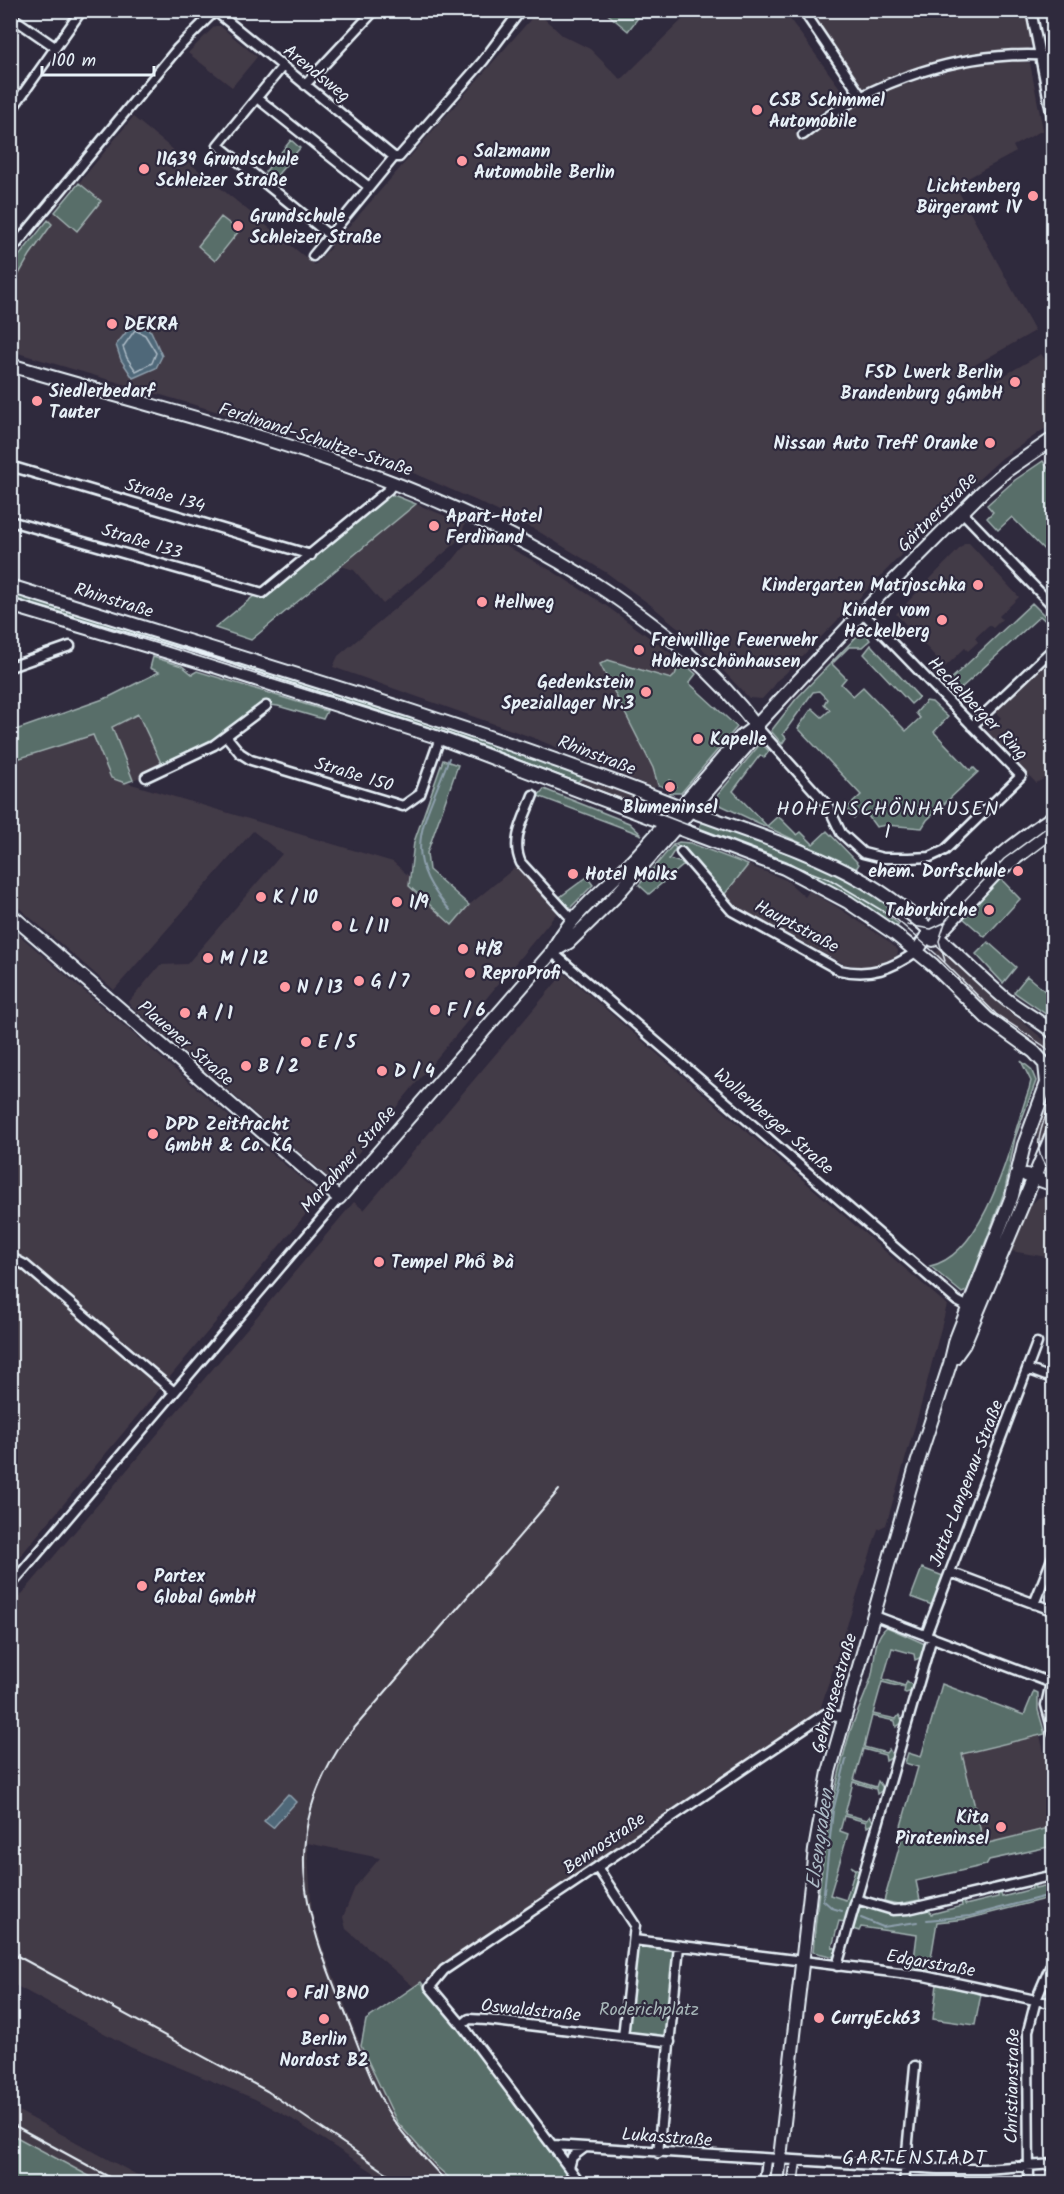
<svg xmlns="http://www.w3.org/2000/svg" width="1064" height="2194" font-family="Kalam,sans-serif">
	<rect width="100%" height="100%" fill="#2f2a3d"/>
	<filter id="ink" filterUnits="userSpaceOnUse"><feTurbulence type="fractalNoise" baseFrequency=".0167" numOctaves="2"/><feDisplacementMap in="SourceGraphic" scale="12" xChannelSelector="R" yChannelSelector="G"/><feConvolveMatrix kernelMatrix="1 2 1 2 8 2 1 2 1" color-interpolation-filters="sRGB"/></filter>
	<g filter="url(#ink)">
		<path fill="#433a47" d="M691 11H784L842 91 841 97 795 131 803 141 842 112 889 88 967 66 1017 60 1030 63 1043 130 1013 146 1016 152 955 185 1035 331 973 366 988 385 1041 354 1053 370V423L1002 458 944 511 785 674 775 682 774 686 762 699 749 698 699 645 652 606 607 573 536 530 477 501 411 472 358 453 11 351V266L55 212 77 230 101 201 79 183 133 117 315 265 537 12 562 35 590 49 621 80Z
			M808 11H1028L1033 42 1028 50 950 61 863 88Z
			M215 26H220L257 57 232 87 188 53Z
			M416 504 465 524 459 539 450 548 383 604 354 570 341 566Z
			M477 530 552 571 605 605 680 660 675 675 671 679 608 660 600 664 653 768 658 785 654 788 534 738 333 667 338 656 453 560Z
			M965 543H969L1019 597 999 616 1002 619 993 628 989 625 975 638 978 642 968 651 965 648 945 667 896 614Z
			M1053 650V774L1036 783 987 731 1001 718 993 709Z
			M138 714 163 767 133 780 112 727Z
			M93 735 111 778 393 862 410 877 409 887 452 924 469 905 517 866 557 913 340 1175 330 1179 128 1003 160 965 187 964 282 854 253 831 114 990 11 901V761Z
			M582 778 667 810 663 816 578 783Z
			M748 865 786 880 805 897 809 891 837 907 888 941 898 950 897 956 871 968 844 964 742 910 724 895Z
			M10 927 321 1196 11 1567H10Z
			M942 948 984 990 1050 1045 1045 1049 986 1007 945 964 942 966 940 964 936 952Z
			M564 973 947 1305 921 1405 886 1525 878 1529 818 1716 414 1987 346 1929 343 1917 355 1887 380 1858 307 1843 312 1912 323 1949 361 2046 438 2168 455 2183H390L292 2119 255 2099 130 2047 11 1983V1607L354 1202 364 1210Z
			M1052 1088 1053 1114 1037 1155V1135L1034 1134Z
			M1049 1195 1053 1197V1258L1011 1251 1029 1207 1038 1198Z
			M1040 1735 1044 1753H1048L1053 1777V1827L984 1844 962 1754Z
			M11 2107 152 2183H102L11 2134Z"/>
		<path fill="#586e69" stroke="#a0b0b0" stroke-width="1.5" d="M644 10 628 31 604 11V10Z
			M291 140 300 148 274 179 265 172Z
			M79 183 101 201 77 231 55 212Z
			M221 217 239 231 215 261 198 246Z
			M48 220 52 224 30 255 11 288V266Z
			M1043 461 1053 475V559L1012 517 998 530 987 518 993 512 987 505 1015 480Z
			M391 494 416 504 251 640 215 628 254 596 264 597 272 593Z
			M10 592 194 648 192 655 11 601Z
			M1032 603 1052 623 1050 625 1040 616 970 680 960 689 971 701 967 704 949 681Z
			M864 629 870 635 868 637 870 640 862 647H849L832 664 846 678 841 684 853 696 863 687 906 731 920 718 916 713 926 701 932 702 948 717 934 732 970 770 974 768 978 772 927 820 922 828 886 825 876 827 863 809 854 818 846 809 861 795 798 728 812 708 822 717 830 710 824 704 827 699 819 691 813 692 783 734 786 738 782 744 771 731 796 699Z
			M871 645 919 697 911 704 864 654Z
			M153 657 182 666 192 674 197 671 327 711 323 719 278 706 263 704 213 739 163 767 138 714 112 727 133 780 125 783 111 778 93 735 14 760 11 758 10 732 109 697 159 672 150 668Z
			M225 657 444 725 580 773 579 776 582 778 574 785 222 664Z
			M608 660 671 679 675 675 680 660 696 674 689 683 737 727 681 793H669L676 786 670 780 664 787 658 785 653 768 600 664Z
			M761 743 769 751 764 758 760 755 733 791 767 826 778 816 797 835 801 832 813 844 827 831 859 864 856 869 716 803V797Z
			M443 760 458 765 427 853 429 870 469 905 452 925 409 886 414 842Z
			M544 789 629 823 642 835 538 796Z
			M702 820 843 875 906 914 904 917 892 910 888 916 899 924 897 927C835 882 765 857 694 831L699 829Z
			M679 842 690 843 748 865 724 895 683 848 674 844Z
			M673 845 676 848 669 859 685 864 649 894 639 885Z
			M587 877 593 885 571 907H568L560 897Z
			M1000 878 1020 899 985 937 963 918Z
			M988 942 1016 967 1003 983 976 954Z
			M1027 976 1053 998V1019L1014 992Z
			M1021 1061 1031 1069 1036 1081 1015 1138 1005 1190 967 1291 962 1293 930 1266C988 1254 1012 1136 1029 1089L1031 1081Z
			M922 1568 943 1576 932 1605 911 1597Z
			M887 1627 925 1644 922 1657 915 1660 914 1654 892 1648 883 1679 905 1686 907 1681 913 1686 912 1691 906 1693 904 1692 905 1688 882 1682 873 1714 896 1719 899 1715 903 1722 896 1727 895 1721 872 1716 864 1747 886 1753 889 1749 893 1757 886 1761 885 1755 863 1749 854 1780 876 1787 878 1781 884 1789 877 1794 876 1789 853 1782 845 1814 867 1820 870 1816 874 1823 867 1827 866 1822 844 1816 840 1831 848 1834 830 1895 846 1900 855 1870 851 1866 860 1872 845 1922 839 1921 832 1947 838 1949 835 1957 813 1952C819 1877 829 1801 851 1729 857 1712 865 1696 871 1678 876 1662 872 1638 887 1627Z
			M942 1684 1024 1715 1034 1691 1038 1693V1710L1045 1734 962 1754 984 1844 1053 1827V1846L989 1860 986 1865 916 1881 920 1900 898 1904 884 1901 901 1841 897 1840 918 1767 905 1763 908 1753 921 1757Z
			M1034 1883 1035 1888 1053 1884V1897L967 1919 937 1922 929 1970 913 1967 917 1935 861 1927 859 1931 853 1929 860 1908 864 1906 897 1914 929 1908 931 1914 962 1906 961 1900H964L965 1905 998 1897V1892L1000 1891 1002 1897 1032 1889 1031 1884Z
			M636 1944 678 1948 667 2040 629 2036 625 2031Z
			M421 1982 580 2183H455L438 2168 397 2122 361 2046 366 2020Z
			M937 1984 981 1994 975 2025 933 2019Z
			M10 2134H11L102 2183H11Z"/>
		<path fill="#506879" stroke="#8d9fac" stroke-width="1.5" d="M139 324 151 331 162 356 156 368 133 378 121 360 116 345 132 325Z
			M288 1794 296 1802 273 1828 264 1821Z"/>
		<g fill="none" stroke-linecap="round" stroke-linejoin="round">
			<path stroke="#abbac5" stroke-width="1.5" d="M135 330 145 335 156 353 152 363 136 371 127 358 123 347Z"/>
			<path stroke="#8d9fac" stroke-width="2" d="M449 758C426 821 397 853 450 910
				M842 1911 832 1908 823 1900 833 1811 846 1760
				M861 1918 883 1927 917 1922
				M927 1920 970 1916 1054 1894"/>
			<defs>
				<path id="street" d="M214 10 394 157H399L483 61 521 10
					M803 10 861 96
					M1031 10 1054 127
					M10 16 55 47
					M282 67 218 145 329 235
					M305 85 375 10
					M257 98 369 187
					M10 112 82 10
					M803 135C872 79 965 49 1054 56
					M10 252 178 48 216 10
					M313 256 394 157
					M10 466 311 555
					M962 512 1054 607
					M10 521 263 593 388 490 394 482
					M10 667 70 646
					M756 726 828 806 841 833 863 853 883 858H909L930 857 945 850 1021 776 863 613
					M972 726 1054 648
					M227 737 240 753 251 760 403 806 420 794 440 738
					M146 777 214 745 266 706
					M533 795C525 817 510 840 521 863L573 920
					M681 852 732 911 839 970C870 977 892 969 917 951
					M552 952 957 1301 972 1309
					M10 1257 25 1265 173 1391
					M1027 1369 1054 1379
					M950 1572 1054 1611
					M10 1586 339 1198
					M1034 1604 1054 1554
					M875 1616 1054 1684
					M926 1635 1037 1343
					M1051 1683 1046 1705 1054 1735
					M597 1867 635 1925 623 2037
					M856 1899 893 1910 908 1909 1054 1875
					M634 1940 924 1976 1054 2004
					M837 1966 932 1637
					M462 2025 469 2019 487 2020 670 2042
					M553 2145 938 2169H985L1054 2164
					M658 2153 679 1946
					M569 2168 572 2157 584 2148
					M581 2184 462 2025 430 1987 444 1970 825 1714 845 1717
					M764 2184 767 2160
					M793 2184 796 2161
					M904 2184 915 2066
					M1029 2184 1028 2031 1036 2000 1054 1958"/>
				<path id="secondary" d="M10 365C216 426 429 471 609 593 664 631 716 672 756 726
					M10 586C232 656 456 719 673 804 737 829 806 848 865 882 919 914 956 956 1002 996 1018 1010 1038 1019 1054 1033
					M10 605 208 664 440 738 784 868 848 902 895 934 933 965 987 1018 1034 1052 1045 1064 1047 1083 1024 1145 1012 1196 956 1339 950 1364 915 1470 829 1772 815 1850 777 2184
					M10 914 339 1198 552 952C570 914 606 889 634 859 671 819 706 778 741 737L756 726 853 622 983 491 1006 471 1054 438
					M933 940 997 872 1054 829
					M917 951C951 895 1000 852 1054 816
					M552 952 569 942 614 898 750 742 756 726
					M1026 1175 1054 1185
					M954 1358 964 1344 1054 1130"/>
			</defs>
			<use href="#street" stroke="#e8f1f8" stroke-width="13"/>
			<use href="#secondary" stroke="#e8f1f8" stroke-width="16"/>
			<use href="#street" stroke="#2f2a3d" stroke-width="8"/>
			<use href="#secondary" stroke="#2f2a3d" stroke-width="12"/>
			<path stroke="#e8f1f8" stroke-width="1.5" d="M10 598 462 738 831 880 896 919 936 954 996 1014 1044 1046 1054 1056
				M907 925 931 929 946 922
				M945 961 939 941 946 920 1004 859 1054 822
				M1054 1096C1043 1123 1026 1152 1054 1175"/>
			<path stroke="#e8f1f8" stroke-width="2" d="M10 1952 267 2091 403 2184
				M10 2123 122 2184
				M448 2184C429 2162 408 2142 392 2118 371 2085 359 2046 344 2010 303 1911 279 1835 345 1739L559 1490"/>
		</g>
	</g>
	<g fill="#ff9aa2" stroke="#2f2a3d" stroke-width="2">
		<circle cx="757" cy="110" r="6"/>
		<circle cx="462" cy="161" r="6"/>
		<circle cx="144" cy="169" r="6"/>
		<circle cx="1033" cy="196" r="6"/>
		<circle cx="238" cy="226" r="6"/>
		<circle cx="112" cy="324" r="6"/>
		<circle cx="1015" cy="382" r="6"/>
		<circle cx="37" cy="401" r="6"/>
		<circle cx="990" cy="443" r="6"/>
		<circle cx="434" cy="526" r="6"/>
		<circle cx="978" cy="585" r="6"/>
		<circle cx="482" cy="602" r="6"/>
		<circle cx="942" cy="620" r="6"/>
		<circle cx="639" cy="650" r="6"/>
		<circle cx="646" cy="692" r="6"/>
		<circle cx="698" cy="739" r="6"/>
		<circle cx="670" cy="787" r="6"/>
		<circle cx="1018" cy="871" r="6"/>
		<circle cx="573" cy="874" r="6"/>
		<circle cx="261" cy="897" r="6"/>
		<circle cx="397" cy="902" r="6"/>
		<circle cx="989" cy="910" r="6"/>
		<circle cx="337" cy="926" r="6"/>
		<circle cx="463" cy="949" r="6"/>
		<circle cx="208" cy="958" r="6"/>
		<circle cx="470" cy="973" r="6"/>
		<circle cx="359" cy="981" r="6"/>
		<circle cx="285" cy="987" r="6"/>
		<circle cx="435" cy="1010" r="6"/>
		<circle cx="185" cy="1013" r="6"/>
		<circle cx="306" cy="1042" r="6"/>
		<circle cx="246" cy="1066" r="6"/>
		<circle cx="382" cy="1071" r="6"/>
		<circle cx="153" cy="1134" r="6"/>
		<circle cx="379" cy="1262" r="6"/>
		<circle cx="142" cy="1586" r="6"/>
		<circle cx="1001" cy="1827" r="6"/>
		<circle cx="292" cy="1993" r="6"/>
		<circle cx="819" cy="2018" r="6"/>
		<circle cx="324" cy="2019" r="6"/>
	</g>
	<g text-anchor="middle" stroke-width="4.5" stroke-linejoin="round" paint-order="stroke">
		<g font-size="18" fill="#e8f1f8" stroke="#2f2a3d">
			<text transform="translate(317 73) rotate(39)" y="6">Arendsweg</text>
			<text transform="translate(316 439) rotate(18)" y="6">Ferdinand-Schultze-Straße</text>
			<text transform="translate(165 495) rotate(16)" y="6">Straße 134</text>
			<text transform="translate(937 512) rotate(-45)" y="6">Gärtnerstraße</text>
			<text transform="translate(142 541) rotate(17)" y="6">Straße 133</text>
			<text transform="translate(114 600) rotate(17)" y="6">Rhinstraße</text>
			<text transform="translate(978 708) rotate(46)" y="6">Heckelberger Ring</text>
			<text transform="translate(597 755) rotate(21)" y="6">Rhinstraße</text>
			<text transform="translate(354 774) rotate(17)" y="6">Straße 150</text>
			<text transform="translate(797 926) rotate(28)" y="6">Hauptstraße</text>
			<text transform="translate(186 1043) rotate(41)" y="6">Plauener Straße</text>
			<text transform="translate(774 1121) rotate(41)" y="6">Wollenberger Straße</text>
			<text transform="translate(348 1159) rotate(-49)" y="6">Marzahner Straße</text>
			<text transform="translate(966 1483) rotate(-69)" y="6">Jutta-Langenau-Straße</text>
			<text transform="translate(834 1693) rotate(-74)" y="6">Gehrenseestraße</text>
			<text transform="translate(604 1843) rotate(-34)" y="6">Bennostraße</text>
			<text transform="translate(931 1963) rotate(10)" y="6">Edgarstraße</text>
			<text transform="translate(531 2010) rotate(6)" y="6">Oswaldstraße</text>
			<text transform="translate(1012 2086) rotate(-89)" y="6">Christianstraße</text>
			<text transform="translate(667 2137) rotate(4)" y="6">Lukasstraße</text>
		</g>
		<g font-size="18" font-weight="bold" fill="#e8f1f8" stroke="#2f2a3d" text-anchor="start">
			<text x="769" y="106">CSB Schimmel<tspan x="769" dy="21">Automobile</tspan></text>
			<text x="474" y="157">Salzmann<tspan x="474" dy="21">Automobile Berlin</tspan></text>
			<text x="156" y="165">11G39 Grundschule<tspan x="156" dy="21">Schleizer Straße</tspan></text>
			<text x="1021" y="192" text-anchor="end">Lichtenberg<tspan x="1021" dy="21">Bürgeramt IV</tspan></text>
			<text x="250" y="222">Grundschule<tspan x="250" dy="21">Schleizer Straße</tspan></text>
			<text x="124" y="330">DEKRA</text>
			<text x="1003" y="378" text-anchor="end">FSD Lwerk Berlin<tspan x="1003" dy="21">Brandenburg gGmbH</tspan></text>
			<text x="49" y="397">Siedlerbedarf<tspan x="49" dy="21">Tauter</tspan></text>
			<text x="978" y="449" text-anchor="end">Nissan Auto Treff Oranke</text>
			<text x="446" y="522">Apart-Hotel<tspan x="446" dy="21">Ferdinand</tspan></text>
			<text x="966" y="591" text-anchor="end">Kindergarten Matrjoschka</text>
			<text x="494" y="608">Hellweg</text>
			<text x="930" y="616" text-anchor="end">Kinder vom<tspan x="930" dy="21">Heckelberg</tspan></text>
			<text x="651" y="646">Freiwillige Feuerwehr<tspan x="651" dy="21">Hohenschönhausen</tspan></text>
			<text x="634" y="688" text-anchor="end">Gedenkstein<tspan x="634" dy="21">Speziallager Nr.3</tspan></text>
			<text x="710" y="745">Kapelle</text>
			<text x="670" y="813" text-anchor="middle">Blumeninsel</text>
			<text x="1006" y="877" text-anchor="end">ehem. Dorfschule</text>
			<text x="585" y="880">Hotel Molks</text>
			<text x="273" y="903">K / 10</text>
			<text x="409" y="908">I/9</text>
			<text x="977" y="916" text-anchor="end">Taborkirche</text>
			<text x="349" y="932">L / 11</text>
			<text x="475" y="955">H/8</text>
			<text x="220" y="964">M / 12</text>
			<text x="482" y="979">ReproProfi</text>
			<text x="371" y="987">G / 7</text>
			<text x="297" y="993">N / 13</text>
			<text x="447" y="1016">F / 6</text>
			<text x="197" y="1019">A / 1</text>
			<text x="318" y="1048">E / 5</text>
			<text x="258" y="1072">B / 2</text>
			<text x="394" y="1077">D / 4</text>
			<text x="165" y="1130">DPD Zeitfracht<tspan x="165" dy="21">GmbH &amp; Co. KG</tspan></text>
			<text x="391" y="1268">Tempel Phổ Đà</text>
			<text x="154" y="1582">Partex<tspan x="154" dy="21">Global GmbH</tspan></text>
			<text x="989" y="1823" text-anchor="end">Kita<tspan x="989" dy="21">Pirateninsel</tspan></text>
			<text x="304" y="1999">Fdl BNO</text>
			<text x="831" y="2024">CurryEck63</text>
			<text x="324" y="2045" text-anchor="middle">Berlin<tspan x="324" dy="21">Nordost B2</tspan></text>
		</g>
		<g font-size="18" fill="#a7b6b8" stroke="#2f2a3d">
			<text x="649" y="2015">Roderichplatz</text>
		</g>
		<g font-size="20" letter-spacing="1.5" fill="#e8f1f8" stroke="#2f2a3d">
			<text x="888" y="815">HOHENSCHÖNHAUSEN<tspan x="888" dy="23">I</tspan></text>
			<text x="915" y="2164">GARTENSTADT</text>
		</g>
		<g font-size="20" font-style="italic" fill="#abbac5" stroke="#2f2a3d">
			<text transform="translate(819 1839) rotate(-82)" y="7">Elsengraben</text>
		</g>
	</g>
	<rect width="1064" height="2194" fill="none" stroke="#2f2a3d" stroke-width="36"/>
	<rect x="18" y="18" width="1028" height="2158" fill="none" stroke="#e8f1f8" stroke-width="2" filter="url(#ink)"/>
	<path d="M42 66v9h112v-9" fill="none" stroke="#e8f1f8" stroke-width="3"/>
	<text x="51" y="66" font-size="18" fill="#e8f1f8" stroke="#2f2a3d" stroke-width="4.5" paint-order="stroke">100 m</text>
</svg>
